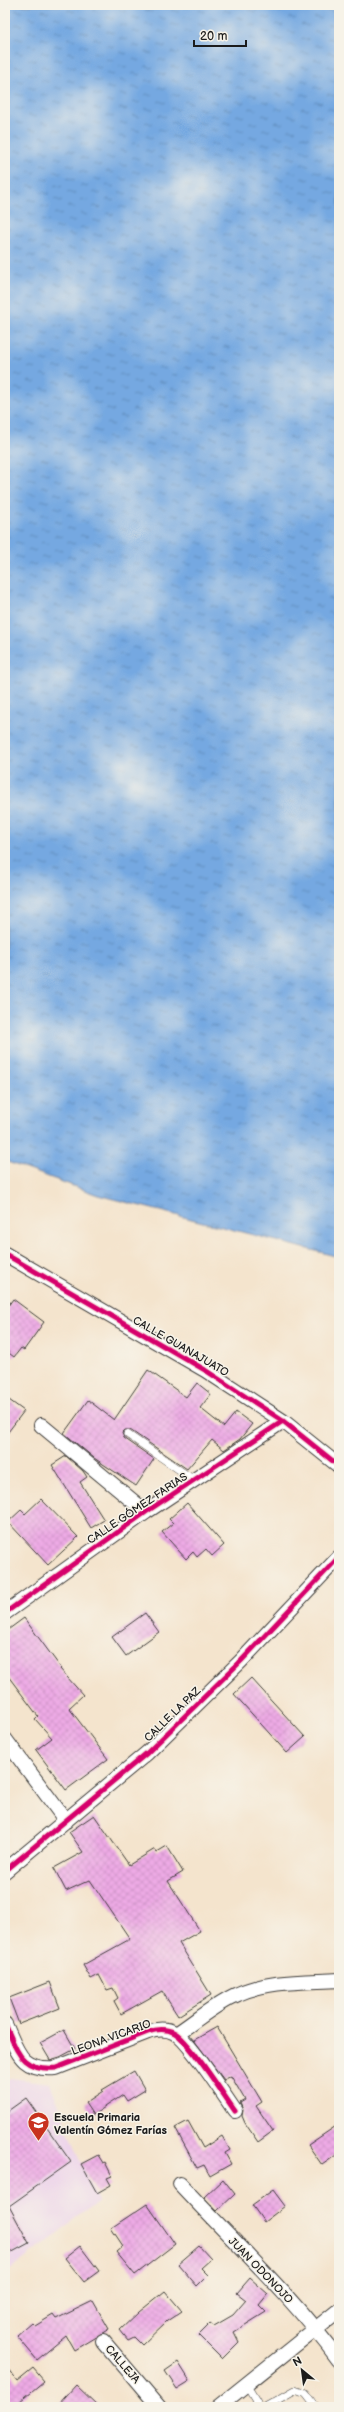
<svg xmlns="http://www.w3.org/2000/svg" width="344" height="2412" font-family="'Balsamiq Sans',sans-serif">
	<defs>
		<pattern id="water-ripples" width="26" height="14" patternUnits="userSpaceOnUse"><rect width="26" height="14" fill="#74a8e1"/><path d="M2 4q2-2 4 0t4 0M15 11q2-2 4 0t4 0" fill="none" stroke="#5e88b6"/></pattern>
		<pattern id="building-cross-hatch" width="8" height="8" patternUnits="userSpaceOnUse"><rect width="8" height="8" fill="#edaae5"/><path d="M0 0l8 8M0 8l8-8" fill="none" stroke="#cb92c4"/></pattern>
	</defs>
	<rect width="100%" height="100%" fill="#f7f3e8"/>
	<filter id="ink" filterUnits="userSpaceOnUse"><feTurbulence type="fractalNoise" baseFrequency=".025" numOctaves="2"/><feDisplacementMap in="SourceGraphic" scale="8" xChannelSelector="R" yChannelSelector="G"/><feConvolveMatrix kernelMatrix="1 2 1 2 8 2 1 2 1" color-interpolation-filters="sRGB"/></filter>
	<filter id="wash" filterUnits="userSpaceOnUse"><feTurbulence type="fractalNoise" baseFrequency=".012" numOctaves="4" result="noise"/><feDisplacementMap in="SourceGraphic" scale="16" xChannelSelector="R" yChannelSelector="G"/><feGaussianBlur stdDeviation="0.9" result="paint"/><feColorMatrix in="noise" values="0 0 0 0 0 0 0 0 0 0 0 0 0 0 0 0 0 1.4 0 .05"/><feComposite in="paint" operator="in"/></filter>
	<g filter="url(#wash)">
		<rect width="100%" height="100%" fill="#f4e4cd"/>
		<path fill="#ecd1ea" d="M10 2078 50 2083 97 2202 5 2274V2082Z"/>
		<path fill="url(#water-ripples)" stroke="#48627e" d="M5 5H339V1257L98 1195 5 1161Z"/>
		<g id="blocks">
			<path fill="url(#building-cross-hatch)" d="M13 1299 44 1322 24 1350 21 1348 14 1357 5 1350V1310Z
				M148 1370 186 1397 197 1383 211 1394 200 1408 224 1427 236 1412 252 1424 240 1439 224 1450 212 1440 187 1469 130 1430H125L122 1433 124 1438 154 1459 136 1486 94 1458 64 1433 88 1400 114 1420Z
				M5 1397 24 1411 5 1436Z
				M66 1456 83 1471 87 1477 80 1482 104 1520 91 1528 52 1465Z
				M41 1499 78 1537 48 1565 8 1522 21 1510 25 1514Z
				M187 1503 224 1545 212 1556 206 1549 197 1557 193 1552 186 1559 162 1532 173 1523 169 1519Z
				M145 1613 159 1632 126 1656 112 1637Z
				M24 1618 61 1668 60 1669 83 1695 69 1708 108 1759 66 1790 36 1750 52 1738 35 1719 38 1716 5 1672V1632Z
				M251 1678 305 1737 287 1753 234 1694Z
				M94 1815 129 1865 155 1849 157 1852 167 1846 183 1872 168 1881 200 1931 179 1943 211 1995 178 2016 162 1991 121 2014 114 2001 118 1998 113 1988 107 1990 99 1975 91 1979 83 1965 130 1939 90 1880 66 1891 54 1868 83 1852 69 1832Z
				M50 1982 60 2008 19 2024 9 1998Z
				M217 2027 262 2102 256 2106 273 2131 258 2142 245 2123 242 2116 243 2110 240 2103 245 2100 231 2076 224 2080 194 2040Z
				M64 2030 75 2049 60 2057 50 2060 40 2043Z
				M134 2071 145 2090 127 2101 123 2095 93 2115 85 2103 103 2091 102 2090Z
				M26 2098 71 2162 9 2206 29 2243 5 2256V2113Z
				M188 2121 203 2148 222 2136 230 2150 225 2153 231 2164 210 2176 204 2165 197 2168 175 2128Z
				M339 2124V2153L322 2165 308 2145Z
				M98 2155 103 2163 105 2162 112 2176 107 2178 111 2185 97 2193 81 2164Z
				M223 2179 235 2194 217 2211 204 2197Z
				M273 2190 285 2206 264 2222 252 2205Z
				M147 2204 175 2244 135 2275 116 2252 123 2246 111 2228Z
				M80 2246 99 2271 84 2282 65 2258Z
				M199 2246 211 2259 201 2268 208 2275 197 2286 178 2264Z
				M250 2278 268 2294 259 2305 266 2312 234 2332 239 2342 222 2359 198 2335 210 2323 214 2326 233 2315 246 2300 237 2293Z
				M165 2291 182 2311 167 2321 142 2345 134 2337 128 2340 120 2330 139 2312Z
				M93 2301 109 2329 74 2350 66 2336 37 2360 17 2336 32 2323 35 2326 53 2315 56 2319Z
				M178 2362 190 2381 177 2389 165 2371Z
				M5 2365 17 2381 33 2368 44 2381 13 2407H5Z
				M76 2385 99 2407H56Z"/>
		</g>
	</g>
	<g filter="url(#ink)">
		<use href="#blocks" fill-opacity="0" stroke="#3c3a37" stroke-width="1"/>
		<g fill="none" stroke-linecap="round" stroke-linejoin="round">
			<defs>
				<path id="lane" d="M127 1434 194 1480
					M246 2384 260 2407
					M265 2407 295 2390 306 2394 316 2407"/>
				<path id="street" d="M5 1254 205 1370 283 1421 339 1466
					M41 1425 146 1512
					M5 1613 146 1512 283 1421
					M5 1739 66 1821
					M5 1871 147 1753 241 1661 339 1557
					M5 2024C18 2052 20 2071 56 2068L148 2032C157 2029 166 2028 175 2033 190 2042 223 2094 235 2111
					M176 2034C196 2021 216 2003 238 1994 269 1980 306 1982 339 1980
					M180 2184C234 2242 292 2296 339 2360
					M103 2341 159 2407
					M218 2407 339 2310"/>
			</defs>
			<use href="#lane" stroke="#3c3a37" stroke-width="8"/>
			<use href="#street" stroke="#3c3a37" stroke-width="16"/>
			<use href="#lane" stroke="#fff" stroke-width="7"/>
			<use href="#street" stroke="#fff" stroke-width="14"/>
			<defs>
				<path id="cycleway" d="M5 1254 205 1370 283 1421 339 1466
					M5 1613 146 1512 283 1421
					M5 1871 147 1753 241 1661 339 1557
					M5 2024C18 2052 20 2071 56 2068L148 2032C157 2029 166 2028 175 2033 190 2042 223 2094 235 2111"/>
			</defs>
			<use href="#cycleway" stroke="#f7f3e8" stroke-width="8"/>
			<use href="#cycleway" stroke="#d6006c" stroke-width="5"/>
		</g>
	</g>
	<defs>
		<symbol id="school-pin" viewBox="-11 -11 22 30"><path d="M0 17L-7.5 6A9.5 9.5 0 1 1 7.5 6Z" fill="#c8321e" stroke="#f7f3e8"/><path d="M0-5L7-2L0 1L-7-2ZM-4 1L0 2.5L4 1V4Q0 6-4 4Z" fill="#fff"/></symbol>
	</defs>
	<g fill-rule="evenodd">
		<use href="#school-pin" x="26" y="2110" width="25" height="34"/>
	</g>
	<g text-anchor="middle" stroke-width="3" stroke-linejoin="round" paint-order="stroke">
		<g font-size="11" fill="#1c1c1c" stroke="#f7f3e8">
			<text transform="translate(181 1346) rotate(30)" y="4">CALLE GUANAJUATO</text>
			<text transform="translate(137 1508) rotate(-34)" y="4">CALLE GÓMEZ FARIAS</text>
			<text transform="translate(172 1714) rotate(-44)" y="4">CALLE LA PAZ</text>
			<text transform="translate(111 2037) rotate(-20)" y="4">LEONA VICARIO</text>
			<text transform="translate(261 2270) rotate(46)" y="4">JUAN ODONOJO</text>
			<text transform="translate(123 2364) rotate(49)" y="4">CALLEJA</text>
		</g>
		<g font-size="11" font-weight="bold" fill="#1c1c1c" stroke="#f7f3e8" text-anchor="start">
			<text x="54" y="2121">Escuela Primaria<tspan x="54" dy="13">Valentín Gómez Farías</tspan></text>
		</g>
	</g>
	<rect width="344" height="2412" fill="none" stroke="#f7f3e8" stroke-width="20"/>
	<g transform="translate(302 2370) rotate(331)" stroke="#f7f3e8" stroke-width="3" paint-order="stroke">
	<path d="M0-3L7 15L0 10L-7 15Z" fill="#1c1c1c"/>
	<text y="-6" font-size="11" font-weight="bold" text-anchor="middle" fill="#1c1c1c">N</text>
	</g>
	<path d="M194 40v6h52v-6" fill="none" stroke="#1c1c1c" stroke-width="2"/>
	<text x="200" y="40" font-size="12" fill="#1c1c1c" stroke="#f7f3e8" stroke-width="3" paint-order="stroke">20 m</text>
</svg>
